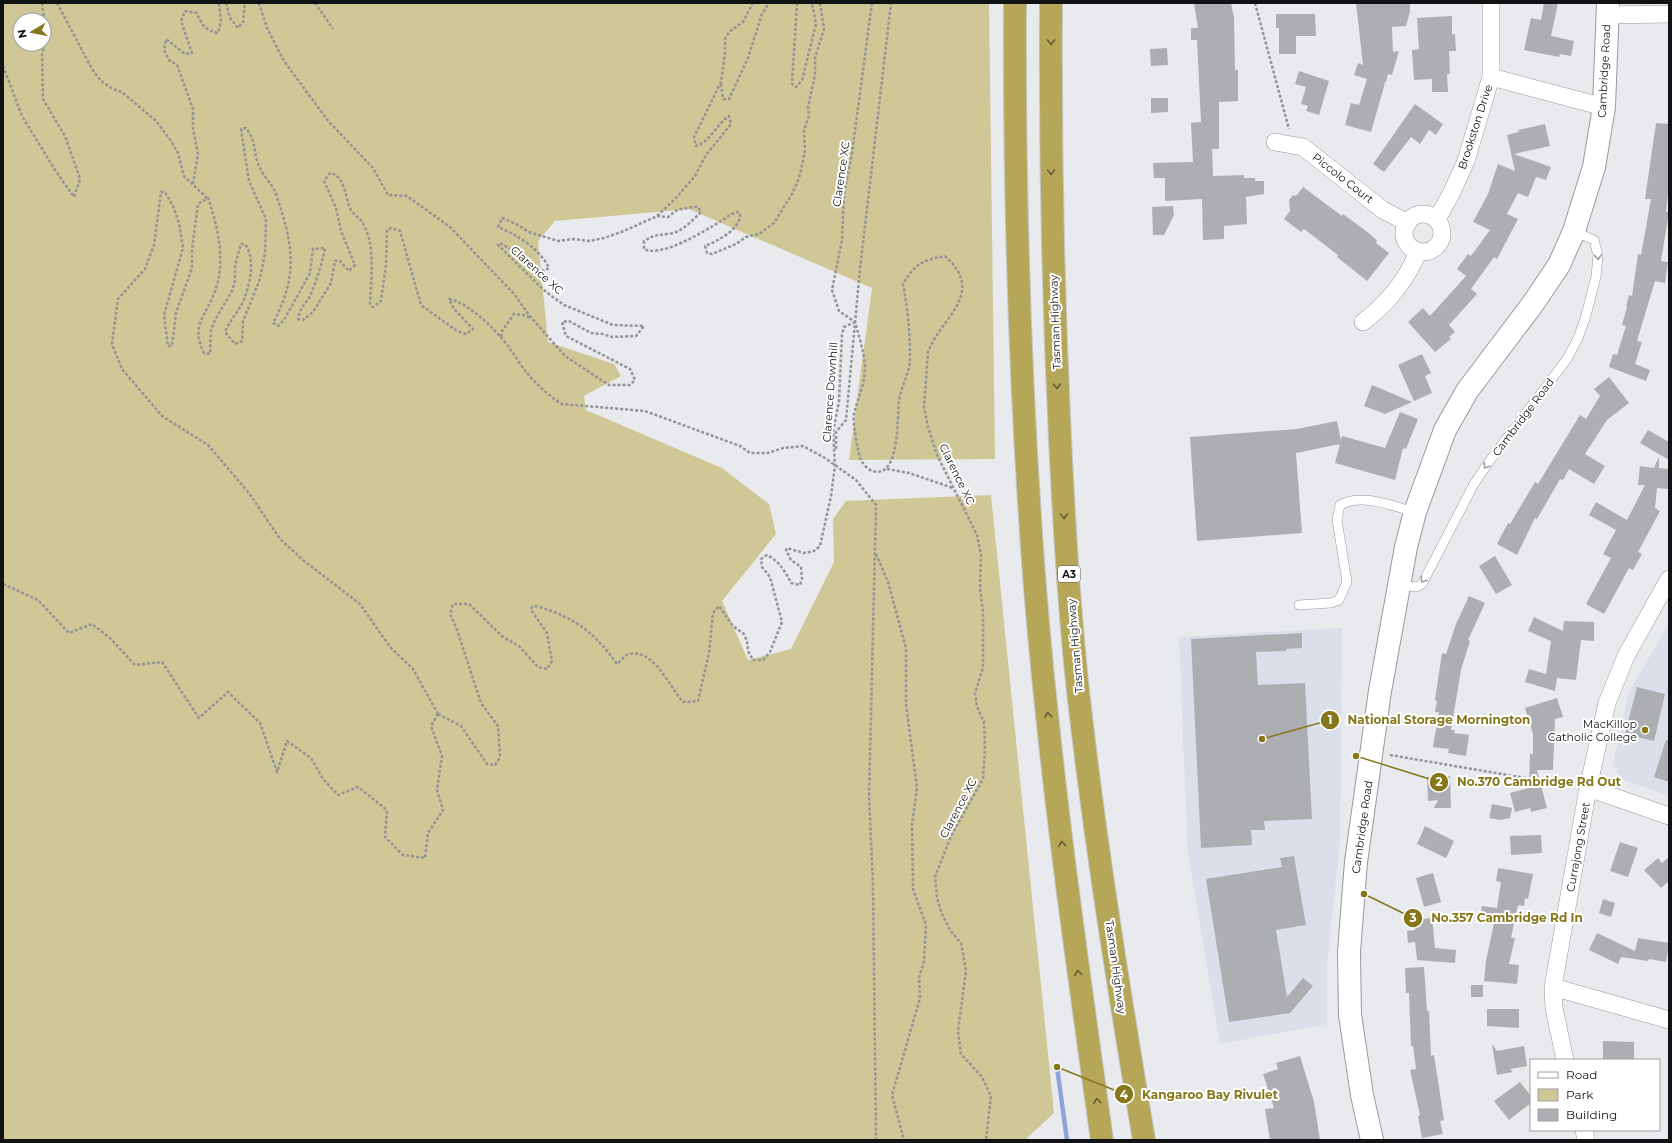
<svg xmlns="http://www.w3.org/2000/svg" width="1672" height="1143" font-family="Montserrat,sans-serif">
	<rect width="100%" height="100%" fill="#e8eaed"/>
	<path fill="#dadfe9" d="M1669 623V796L1621 779 1613 765 1628 694Z
		M1342 628 1340 842 1327 964V1024L1220 1044 1188 853 1179 637Z"/>
	<path fill="#d0c797" fill-rule="evenodd" d="M3 3H989L995 459 849 460 872 288 689 209 555 221 538 241 548 342 614 364 621 376 584 396 586 410 722 468 769 504 776 534 722 601 748 660 791 649 834 562 833 519 846 501 991 495 1054 1113 1025 1140H3ZM20 20H44V44H20Z"/>
	<g fill="none" stroke-linecap="round" stroke-linejoin="round">
		<path stroke="#8ea3da" stroke-width="4.5" d="M1057 1067 1067 1140"/>
	</g>
	<path fill="#acaeb1" d="M1194 3H1231L1234 18 1235 70H1238V101L1219 102V149H1212L1213 176 1244 175V178H1255V181H1264V194L1246 197 1247 224 1224 226V239L1203 240 1202 199 1165 201V178H1154L1153 163 1193 162 1191 123 1201 122 1197 40H1191V28H1198Z
		M1356 3H1410V12L1406 26 1392 27 1393 52 1399 51 1392 75 1388 74 1386 82H1384L1385 83 1371 132 1345 125 1351 103 1359 105 1367 79 1354 75 1358 63 1363 65Z
		M1544 3H1558L1551 36 1574 41 1571 56 1560 54 1559 57 1524 50 1531 18 1541 20Z
		M1276 14H1315L1316 36H1296V54H1279V28H1276Z
		M1452 16V34H1455L1456 51H1449L1450 74H1447L1448 92H1432V79L1414 80 1412 50 1419 49 1417 18Z
		M1167 48 1168 65 1151 66 1150 49Z
		M1299 71 1329 81 1319 115 1306 111 1308 106 1301 104 1306 87 1295 84Z
		M1151 98H1168V112L1151 113Z
		M1415 104 1443 124 1436 135 1429 130 1420 144 1411 137 1384 172 1373 164Z
		M1656 123 1669 124V185L1666 212H1669L1661 261 1668 262 1665 283 1655 281 1637 341 1642 342 1635 364 1650 370 1646 381 1609 367 1613 354 1617 355 1626 326 1622 325 1627 307H1626L1629 295 1632 296 1638 254 1641 255 1651 199H1645Z
		M1545 124 1550 146 1514 154 1551 167 1546 180 1536 177 1528 197 1518 193 1507 214 1518 219 1497 259 1494 257 1471 289 1477 294 1449 325 1455 332 1449 337 1451 339 1435 352 1408 322 1423 308 1430 316 1466 276 1457 269 1468 254 1471 256 1490 230 1473 222 1488 194 1498 164 1515 171 1507 135 1519 132 1518 130Z
		M1303 187 1342 216 1343 214 1366 231 1377 240 1376 243 1389 253 1367 281 1337 257 1338 255 1304 229 1301 232 1284 219 1290 211 1289 200 1292 196 1297 195Z
		M1173 206 1174 215 1164 235H1153L1152 207Z
		M1422 354 1431 373 1425 376 1432 393 1414 401 1398 365Z
		M1609 377 1629 403 1607 420 1585 454 1605 466 1594 484 1569 469 1563 480 1560 479 1537 519 1535 518 1517 555 1497 544 1508 523 1510 524 1535 482 1538 484 1580 415 1586 419 1600 396 1594 389Z
		M1372 385 1384 390 1412 402 1385 414 1364 406Z
		M1400 412 1418 419 1406 449 1403 448 1395 480 1335 463 1340 444 1296 453 1302 533 1197 541 1190 437 1297 429 1337 421 1341 441 1342 436 1385 448Z
		M1648 430 1669 442V460L1640 443Z
		M1659 457V468L1669 469V489L1657 488 1655 508 1660 511 1638 552 1642 554 1633 570 1629 568 1604 614 1586 604 1611 558 1603 554 1616 530 1589 515 1596 502 1627 520 1645 485H1638L1640 466 1654 468Z
		M1495 556 1512 585 1496 594 1479 566Z
		M1469 596 1485 603 1468 640 1470 641 1461 670 1451 730H1455L1454 733 1469 735 1466 756 1448 753 1449 749 1433 747 1439 712H1435L1437 701 1435 700 1442 653 1446 654 1456 624Z
		M1534 617 1563 631 1564 621 1594 622V641L1581 640 1576 680 1557 678 1555 691 1525 682 1529 669 1546 674 1551 641 1528 631Z
		M1302 633V648L1286 649V651L1256 652 1258 685 1305 683 1312 819 1264 821 1265 830H1251L1252 845 1201 848 1191 639Z
		M1637 687 1665 694 1654 741 1625 734Z
		M1557 698 1563 717 1555 719 1553 770H1537L1547 808 1531 812 1530 808 1515 812 1510 793 1529 788 1530 754H1533V734L1525 708Z
		M1666 740H1669V782L1654 777Z
		M1450 776 1451 808H1434L1438 800 1428 801 1427 777Z
		M1492 804 1512 808 1510 818 1500 820 1489 818Z
		M1425 826 1454 841 1446 858 1417 844Z
		M1541 835 1542 853 1511 855 1510 836Z
		M1620 842 1638 848 1628 877 1610 871Z
		M1294 856 1306 925 1276 930 1287 997 1303 978 1313 986 1290 1013 1229 1022 1206 879 1282 867 1280 858Z
		M1669 857V881L1661 888 1644 870 1658 858 1662 863Z
		M1498 868 1533 874 1528 899 1525 898 1524 906 1518 905 1511 938H1515L1509 964 1519 965 1517 984 1484 981 1486 961 1494 923 1479 920 1482 906 1497 908 1501 882 1496 881Z
		M1433 873 1441 902 1424 907 1416 878Z
		M1603 899 1615 903 1611 917 1599 913Z
		M1432 918 1435 948 1456 950 1455 963 1417 960 1415 942 1408 943 1407 931 1415 930 1414 920Z
		M1597 933 1635 951 1638 938 1669 943 1666 962 1649 959 1648 961 1621 957 1618 964 1589 950Z
		M1424 967 1427 1011H1429L1431 1056 1434 1055 1444 1120 1440 1121 1443 1134 1422 1138 1418 1116 1420 1115 1410 1070 1416 1069 1413 1046H1411L1409 993H1406L1405 968Z
		M1471 985H1483V997H1471Z
		M1487 1009H1519V1028L1487 1026Z
		M1603 1041 1634 1042V1060H1603Z
		M1492 1044 1497 1051 1524 1046 1527 1066 1510 1069 1513 1072 1497 1075Z
		M1300 1056 1314 1102 1320 1140H1270L1265 1109 1274 1108 1263 1074 1278 1069 1276 1063Z
		M1520 1082 1531 1096V1103L1509 1120 1494 1101Z"/>
	<g fill="none" stroke-linecap="round" stroke-linejoin="round">
		<defs>
			<path id="lane" d="M1399 585 1417 587 1422 584 1474 484 1491 459 1567 359 1578 338 1585 319 1596 277 1598 255 1594 240 1574 231
				M1299 605 1331 603 1339 600 1347 582 1337 520 1340 505C1364 493 1391 506 1415 512"/>
			<path id="street" d="M1607 15 1669 14
				M1491 77 1604 107
				M1275 142 1303 147 1383 210 1408 223
				M1404 233a19 19 0 1 1 38 0a19 19 0 1 1-38 0Z
				M1437 219 1451 194 1466 161 1491 77V3
				M1363 322C1387 304 1408 279 1418 251
				M1588 788 1669 816
				M1553 987 1669 1020
				M1565 1060 1554 1008 1553 987 1588 788 1607 703 1626 656 1669 579
				M1584 1130 1586 1140"/>
			<path id="secondary" d="M1372 1140 1362 1095 1350 1015 1349 952 1356 862 1380 691 1406 547 1415 512 1445 430 1467 391 1532 305 1559 265 1574 231 1594 167 1604 107 1608 3"/>
			<path id="highway" d="M1015 3C1014 198 1020 393 1035 588 1050 773 1076 956 1102 1140
				M1051 3C1050 149 1053 294 1060 439 1064 523 1069 608 1078 691 1095 842 1119 991 1144 1140"/>
		</defs>
		<use href="#lane" stroke="#97999c" stroke-width="10"/>
		<use href="#street" stroke="#97999c" stroke-width="18"/>
		<use href="#secondary" stroke="#97999c" stroke-width="24"/>
		<use href="#highway" stroke="#c6c6c6" stroke-width="24"/>
		<path stroke="#929496" stroke-width="2.5" stroke-dasharray="3 2" stroke-linecap="butt" d="M42 3 44 20
			M57 3 92 69 101 81 113 89 122 92 156 121 171 141 178 153 184 176 207 198
			M226 3 230 18 238 28 243 22 245 3
			M259 3 267 28 284 61 329 122 373 168 388 195 407 196 450 227 514 294 529 315 565 356 609 385H630L635 380 630 369 566 336 562 322 569 321 591 333 603 334 612 337 636 336 644 326 613 325 564 305 546 292 498 245 500 243 514 251 522 260 544 271 549 268C541 250 516 234 498 227L502 218 516 224 529 232 558 241 573 239 589 241 604 238 624 231 657 216 675 199 695 176 706 155 731 124 729 116C717 124 709 143 696 146L694 137 721 82 725 54V39L729 32 743 22 753 3
			M315 3 333 29
			M797 3 792 84 796 87 802 80 816 24 812 3
			M872 3 852 153 844 194 842 240 832 290 839 311 855 322C859 336 864 352 865 367 865 384 858 397 854 414 852 420 858 451 860 458 862 463 868 470 873 471 900 480 897 416 899 401 901 387 909 374 910 360 910 335 908 309 903 284 916 263 921 261 945 256 987 294 941 317 928 352L924 407 928 427 937 455 977 535 981 555 980 588 983 612V668L975 693 977 707 984 722 985 748 983 779 951 836 935 877 937 898 942 914 950 930 961 943 966 971 958 1031 961 1054 982 1077 991 1096 986 1140
			M1255 3 1289 129
			M3 66 22 116 55 170 74 197 80 179 65 136 43 99 42 53 45 45 44 37
			M721 84 723 99H729L748 58 762 14 769 3
			M193 184 198 154 193 129V109L177 65 169 60 164 50 166 39 185 54 192 53 181 21 185 11 197 13C201 24 206 31 218 33L221 21 219 3
			M657 216 668 217 677 210 692 207H698L701 212C692 221 681 233 668 234 657 235 654 235 644 241V249C661 258 705 231 721 221 726 218 730 214 737 212L740 213C742 229 717 241 705 246L707 253 712 254 736 244 746 237 759 234 774 223 792 194 799 178 803 161 805 149 804 130 809 116 808 107 815 75V58L824 29 820 3
			M501 337 502 331 514 314 523 315 531 318
			M836 449V432L846 420 860 269 891 3
			M887 469 909 473 953 488
			M876 554 888 582 906 648V704L917 788 912 825 913 889 926 925 924 961 919 978 920 998 892 1095 904 1140
			M3 584 38 600 69 633 92 624 110 638 135 665 162 662 199 718 228 692 260 723 277 772 287 741 311 758 323 779 338 795 358 787 387 810 385 837 403 855 425 858 428 833 443 810 437 790 442 756 431 726 438 714
			M438 714 413 669 390 647 360 604 303 560 280 539 249 493 208 445 162 416 122 369 112 344 118 299 145 269 154 245 161 192H165L173 206 179 223 183 248 164 315 168 346H172L176 313 192 268V249L198 204 208 198C218 227 226 261 215 291 206 317 190 324 204 353L210 354 211 330 215 320 232 291 235 281V265L241 244H245C256 260 250 284 243 302 238 312 230 320 225 332L235 344 242 341 243 321 260 279 265 253 266 219 249 181 241 129 246 128C258 144 252 153 260 168 264 177 273 185 276 194 293 244 299 275 273 323L278 326 284 320 310 273 313 249 325 248C324 258 315 284 311 294 306 305 301 304 298 319L303 320 313 312 331 283 335 261 339 260 349 271 355 265 341 231 336 208 324 181 330 173C345 176 345 196 350 208 352 214 359 217 362 222 376 242 371 281 370 304L373 307 381 301 386 265 387 230 391 228 400 231 421 305 457 331 466 334 473 329 454 309 449 299C469 303 496 330 508 346 515 355 520 365 528 374 537 385 549 396 562 404L645 411 740 446 750 453H768L783 448 803 446 825 458 856 480 876 505 869 796 873 885 876 1140
			M438 714 461 726 487 764 495 765 500 757 498 726 481 703 456 627 450 614 453 604H469L503 637 519 646 538 667 547 669 552 661 547 633 531 610 532 607 536 606C574 617 593 631 617 664 621 661 625 655 629 654 654 648 670 688 683 702L698 701 709 653 713 613 719 606 733 626 744 634 747 641 748 651 753 660H763L770 652 782 622 770 577 762 567 761 559 767 555C779 561 785 571 791 583L800 585 802 579 801 567 791 560 786 550 787 548 804 553 814 551 820 546 831 496 835 465 833 431 839 402 842 335 844 327 855 322
			M1390 755 1572 786"/>
		<use href="#lane" stroke="#fff" stroke-width="9"/>
		<use href="#street" stroke="#fff" stroke-width="17"/>
		<use href="#secondary" stroke="#fff" stroke-width="22"/>
		<use href="#highway" stroke="#b5a757" stroke-width="22"/>
	</g>
	<defs><path id="oneway-chevron" d="M-2-3.5L2.5 0L-2 3.5" fill="none" stroke-width="1.6" stroke-linecap="round" stroke-linejoin="round"/></defs>
	<g stroke="#635c35">
		<use href="#oneway-chevron" transform="translate(1051 42) rotate(90)"/>
		<use href="#oneway-chevron" transform="translate(1051 172) rotate(89)"/>
		<use href="#oneway-chevron" transform="translate(1057 386) rotate(87)"/>
		<use href="#oneway-chevron" transform="translate(1064 516) rotate(87)"/>
		<use href="#oneway-chevron" transform="translate(1048 715) rotate(-96)"/>
		<use href="#oneway-chevron" transform="translate(1062 844) rotate(-97)"/>
		<use href="#oneway-chevron" transform="translate(1078 973) rotate(-98)"/>
		<use href="#oneway-chevron" transform="translate(1097 1101) rotate(-98)"/>
	</g>
	<g stroke="#a0a0a1">
		<use href="#oneway-chevron" transform="translate(1598 257) rotate(87)"/>
		<use href="#oneway-chevron" transform="translate(1486 466) rotate(124)"/>
		<use href="#oneway-chevron" transform="translate(1423 580) rotate(124)"/>
	</g>
	<circle fill="#86771b" stroke="#fff" stroke-width="1.5" cx="1645" cy="730" r="4"/>
	<g text-anchor="middle" stroke-width="4" stroke-linejoin="round" paint-order="stroke">
		<rect fill="#fff" stroke="#58595a" stroke-width="1" x="1058" y="566" width="22" height="16" rx="3"/>
		<g font-size="10" font-weight="bold" fill="#111213">
			<text x="1069" y="578">A3</text>
		</g>
		<g font-size="11" fill="#111213" stroke="#fff">
			<text transform="translate(1604 71) rotate(-87)" y="4">Cambridge Road</text>
			<text transform="translate(1475 127) rotate(-72)" y="4">Brookston Drive</text>
			<text transform="translate(841 174) rotate(-82)" y="4">Clarence XC</text>
			<text transform="translate(1343 178) rotate(38)" y="4">Piccolo Court</text>
			<text transform="translate(537 270) rotate(42)" y="4">Clarence XC</text>
			<text transform="translate(1055 322) rotate(-92)" y="4">Tasman Highway</text>
			<text transform="translate(830 392) rotate(-86)" y="4">Clarence Downhill</text>
			<text transform="translate(1523 417) rotate(-53)" y="4">Cambridge Road</text>
			<text transform="translate(957 474) rotate(64)" y="4">Clarence XC</text>
			<text transform="translate(1075 646) rotate(-95)" y="4">Tasman Highway</text>
			<text transform="translate(958 808) rotate(-62)" y="4">Clarence XC</text>
			<text transform="translate(1362 827) rotate(-82)" y="4">Cambridge Road</text>
			<text transform="translate(1578 847) rotate(-80)" y="4">Currajong Street</text>
			<text transform="translate(1116 967) rotate(82)" y="4">Tasman Highway</text>
		</g>
		<g font-size="11" fill="#111213" stroke="#fff" text-anchor="end">
			<text x="1637" y="728">MacKillop<tspan x="1637" dy="13">Catholic College</tspan></text>
		</g>
	</g>
	<path fill="none" stroke="#86771b" stroke-width="1.5" d="M1262 739L1330 720M1356 756L1439 782M1364 894L1413 918M1057 1067L1124 1094"/>
	<g fill="#86771b" stroke="#fff" stroke-width="1.5">
		<circle cx="1262" cy="739" r="4"/>
		<circle cx="1356" cy="756" r="4"/>
		<circle cx="1364" cy="894" r="4"/>
		<circle cx="1057" cy="1067" r="4"/>
		<circle cx="1330" cy="720" r="10"/>
		<circle cx="1439" cy="782" r="10"/>
		<circle cx="1413" cy="918" r="10"/>
		<circle cx="1124" cy="1094" r="10"/>
	</g>
	<g font-size="12" text-anchor="middle" font-weight="bold" fill="#fff">
		<text x="1330" y="724">1</text>
		<text x="1439" y="786">2</text>
		<text x="1413" y="922">3</text>
		<text x="1124" y="1099">4</text>
	</g>
	<g font-size="12" text-anchor="middle" font-weight="bold" fill="#86771b" stroke="#fff" stroke-width="4" stroke-linejoin="round" paint-order="stroke">
		<text x="1439" y="724">National Storage Mornington</text>
		<text x="1539" y="786">No.370 Cambridge Rd Out</text>
		<text x="1507" y="922">No.357 Cambridge Rd In</text>
		<text x="1210" y="1099">Kangaroo Bay Rivulet</text>
	</g>
	<rect width="1672" height="1143" fill="none" stroke="#111213" stroke-width="8"/>
	<rect x="1530" y="1059" width="130" height="72" fill="#ffffff" stroke="#a0a0a1"/>
	<rect x="1538" y="1072" width="20" height="6" fill="#ffffff" stroke="#a0a0a1"/>
	<text x="1566" y="1079" font-size="12" fill="#111213">Road</text>
	<rect x="1538" y="1089" width="20" height="12" fill="#d0c797" stroke="#a0a0a1"/>
	<text x="1566" y="1099" font-size="12" fill="#111213">Park</text>
	<rect x="1538" y="1109" width="20" height="12" fill="#acaeb1" stroke="#a0a0a1"/>
	<text x="1566" y="1119" font-size="12" fill="#111213">Building</text>
	<g transform="translate(32 32) rotate(260)"><circle r="19" fill="#ffffff" stroke="#a0a0a1"/>
	<path d="M0-3L7 15L0 10L-7 15Z" fill="#86771b"/>
	<text y="-6" font-size="11" font-weight="bold" text-anchor="middle" fill="#111213">N</text>
	</g>
</svg>
